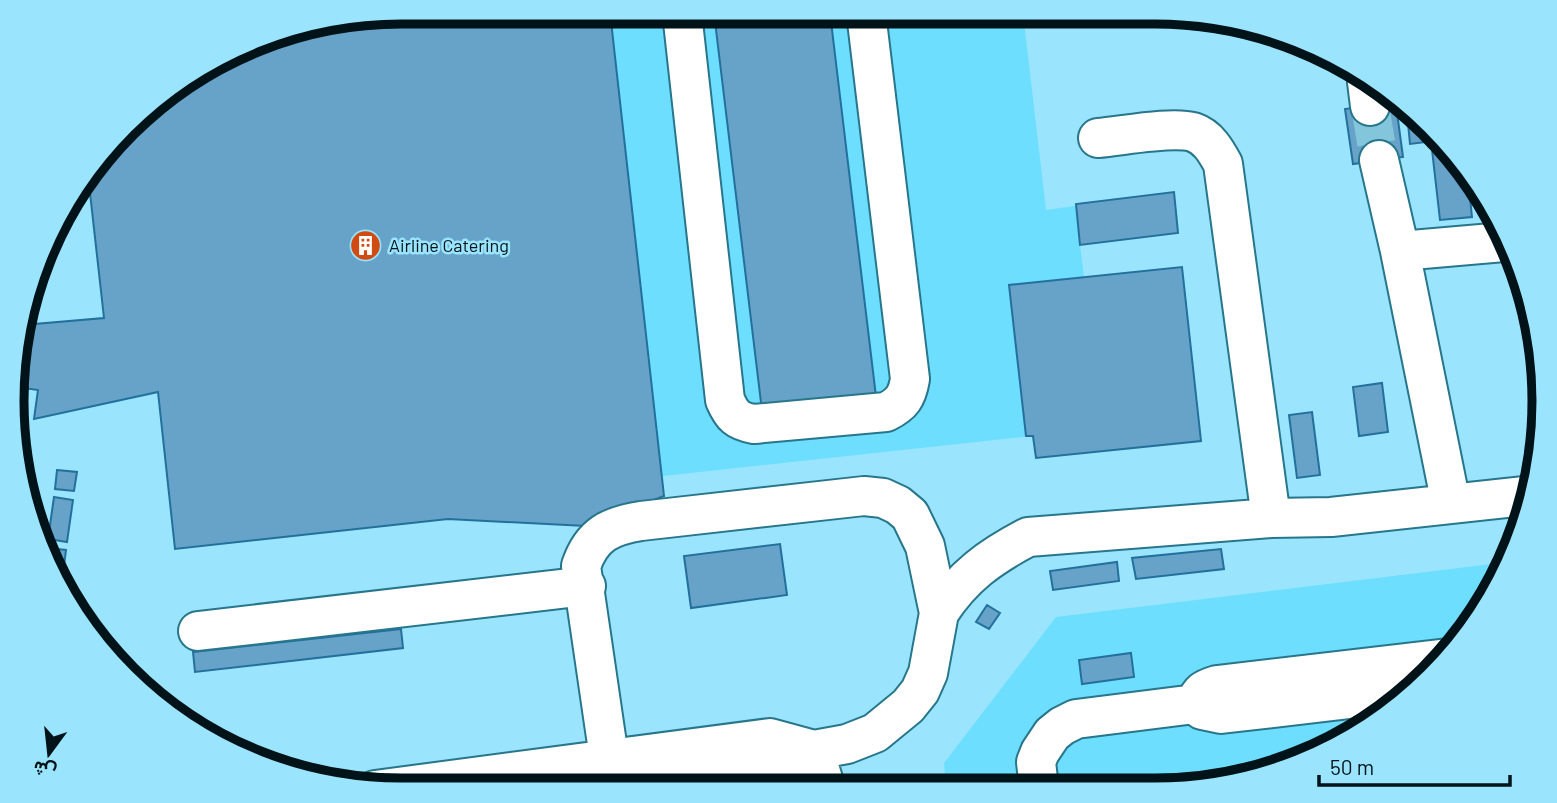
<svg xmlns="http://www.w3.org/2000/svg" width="1557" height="803" font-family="Barlow,Vazirmatn,sans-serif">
	<rect width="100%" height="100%" fill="#9ae5fd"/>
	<path fill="#6edefe" d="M402 12 1023 13 1046 210 1174 192 1178 233 1080 245 1084 277 1033 436 663 476 664 496 586 526 448 519 175 549 158 393 34 419 37 391 17 387 23 325 104 317 88 175 164 93Z
		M1508 562 1504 574 1448 658 1372 725 1304 761 1207 787 946 788 944 763 1056 617Z"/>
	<path fill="#67a2c9" stroke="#23709d" stroke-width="2" d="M402 12H610L664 496 586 526 448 519 175 549 158 392 34 419 38 390 17 387 23 325 104 318 88 175 164 93 276 33Z
		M714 13H830L877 405 816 399 763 419Z
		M1393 102 1396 105 1403 157 1353 164 1345 109Z
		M1407 113 1442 140 1410 144Z
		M1442 140 1448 145 1468 179 1472 217 1440 220 1431 141Z
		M1174 192 1178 233 1080 245 1076 204Z
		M1182 267 1201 441 1036 458 1033 436H1026L1009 285Z
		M1382 383 1388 432 1359 436 1353 387Z
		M1312 412 1320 475 1297 478 1289 415Z
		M15 413 24 414 19 451 13 427Z
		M57 470 77 472 74 491 55 489Z
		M54 497 73 500 67 542 48 539Z
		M780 544 787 595 691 608 684 556Z
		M47 548 66 550 62 582 46 557Z
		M1221 549 1224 569 1136 579 1132 558Z
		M1117 562 1119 581 1053 590 1050 571Z
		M987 605 1000 613 989 629 976 622Z
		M401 629 403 648 195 672 193 652Z
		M1131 653 1134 677 1082 684 1079 660Z"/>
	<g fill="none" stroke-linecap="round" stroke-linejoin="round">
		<path stroke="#83c6db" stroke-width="38" stroke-dasharray="38 19" stroke-linecap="butt" d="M1370 106 1379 160"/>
		<defs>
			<path id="minor" d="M682 13 725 400C732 416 737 421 754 424L886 412C902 404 907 397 910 379L866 13
				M1367 82 1370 106
				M1098 138C1122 136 1171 126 1193 132 1208 137 1216 151 1223 164L1271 518
				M1379 160 1400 251 1451 504
				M1400 251 1504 242
				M939 613C963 576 990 557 1028 537L1271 518 1331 517 1525 496
				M198 631 586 586
				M1195 704C1200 691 1204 689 1217 685L1448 658
				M814 750 826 789
				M1039 788 1036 762 1040 752 1052 734 1062 726 1076 719 1195 704 1202 710 1221 714 1409 692
				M578 789 775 767 814 750 847 744 875 733 908 706 920 691 928 673 939 613 925 546 910 515 898 505 883 498 864 496 641 521C610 526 592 534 581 566L613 785
				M375 790 770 738 814 750"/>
		</defs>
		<use href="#minor" stroke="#27768b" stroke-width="42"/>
		<use href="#minor" stroke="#fff" stroke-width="38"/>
	</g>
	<defs>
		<symbol id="building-disc" viewBox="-11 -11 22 22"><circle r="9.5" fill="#d04a11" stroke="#9ae5fd"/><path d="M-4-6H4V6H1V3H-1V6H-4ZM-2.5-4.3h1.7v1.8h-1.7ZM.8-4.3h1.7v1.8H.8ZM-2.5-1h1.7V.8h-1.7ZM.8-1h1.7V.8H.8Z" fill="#fff"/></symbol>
	</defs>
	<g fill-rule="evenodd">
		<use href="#building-disc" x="348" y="228" width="35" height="35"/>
	</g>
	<g text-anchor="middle" stroke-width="5" stroke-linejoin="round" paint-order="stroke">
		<g font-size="18" fill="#001319" stroke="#9ae5fd" text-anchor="start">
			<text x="389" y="252">Airline Catering</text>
		</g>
	</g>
	<path d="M0 0H1557V803H0ZM401 24H1155A377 377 0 0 1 1532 401V401A377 377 0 0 1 1155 778H401A377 377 0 0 1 24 401V401A377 377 0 0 1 401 24Z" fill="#9ae5fd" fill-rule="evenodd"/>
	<path fill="none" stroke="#001319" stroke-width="9" d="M401 24H1155A377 377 0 0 1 1532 401V401A377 377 0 0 1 1155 778H401A377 377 0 0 1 24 401V401A377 377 0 0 1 401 24Z"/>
	<g transform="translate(49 754) rotate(195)" stroke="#9ae5fd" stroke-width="5" paint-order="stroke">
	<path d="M0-5L12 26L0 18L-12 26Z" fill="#001319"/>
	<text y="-10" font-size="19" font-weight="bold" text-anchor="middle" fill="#001319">ش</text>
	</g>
	<path d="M1319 775v10h191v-10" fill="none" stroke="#001319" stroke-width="3.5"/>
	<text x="1330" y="775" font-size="21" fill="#001319" stroke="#9ae5fd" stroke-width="5" paint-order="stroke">50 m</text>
</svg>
